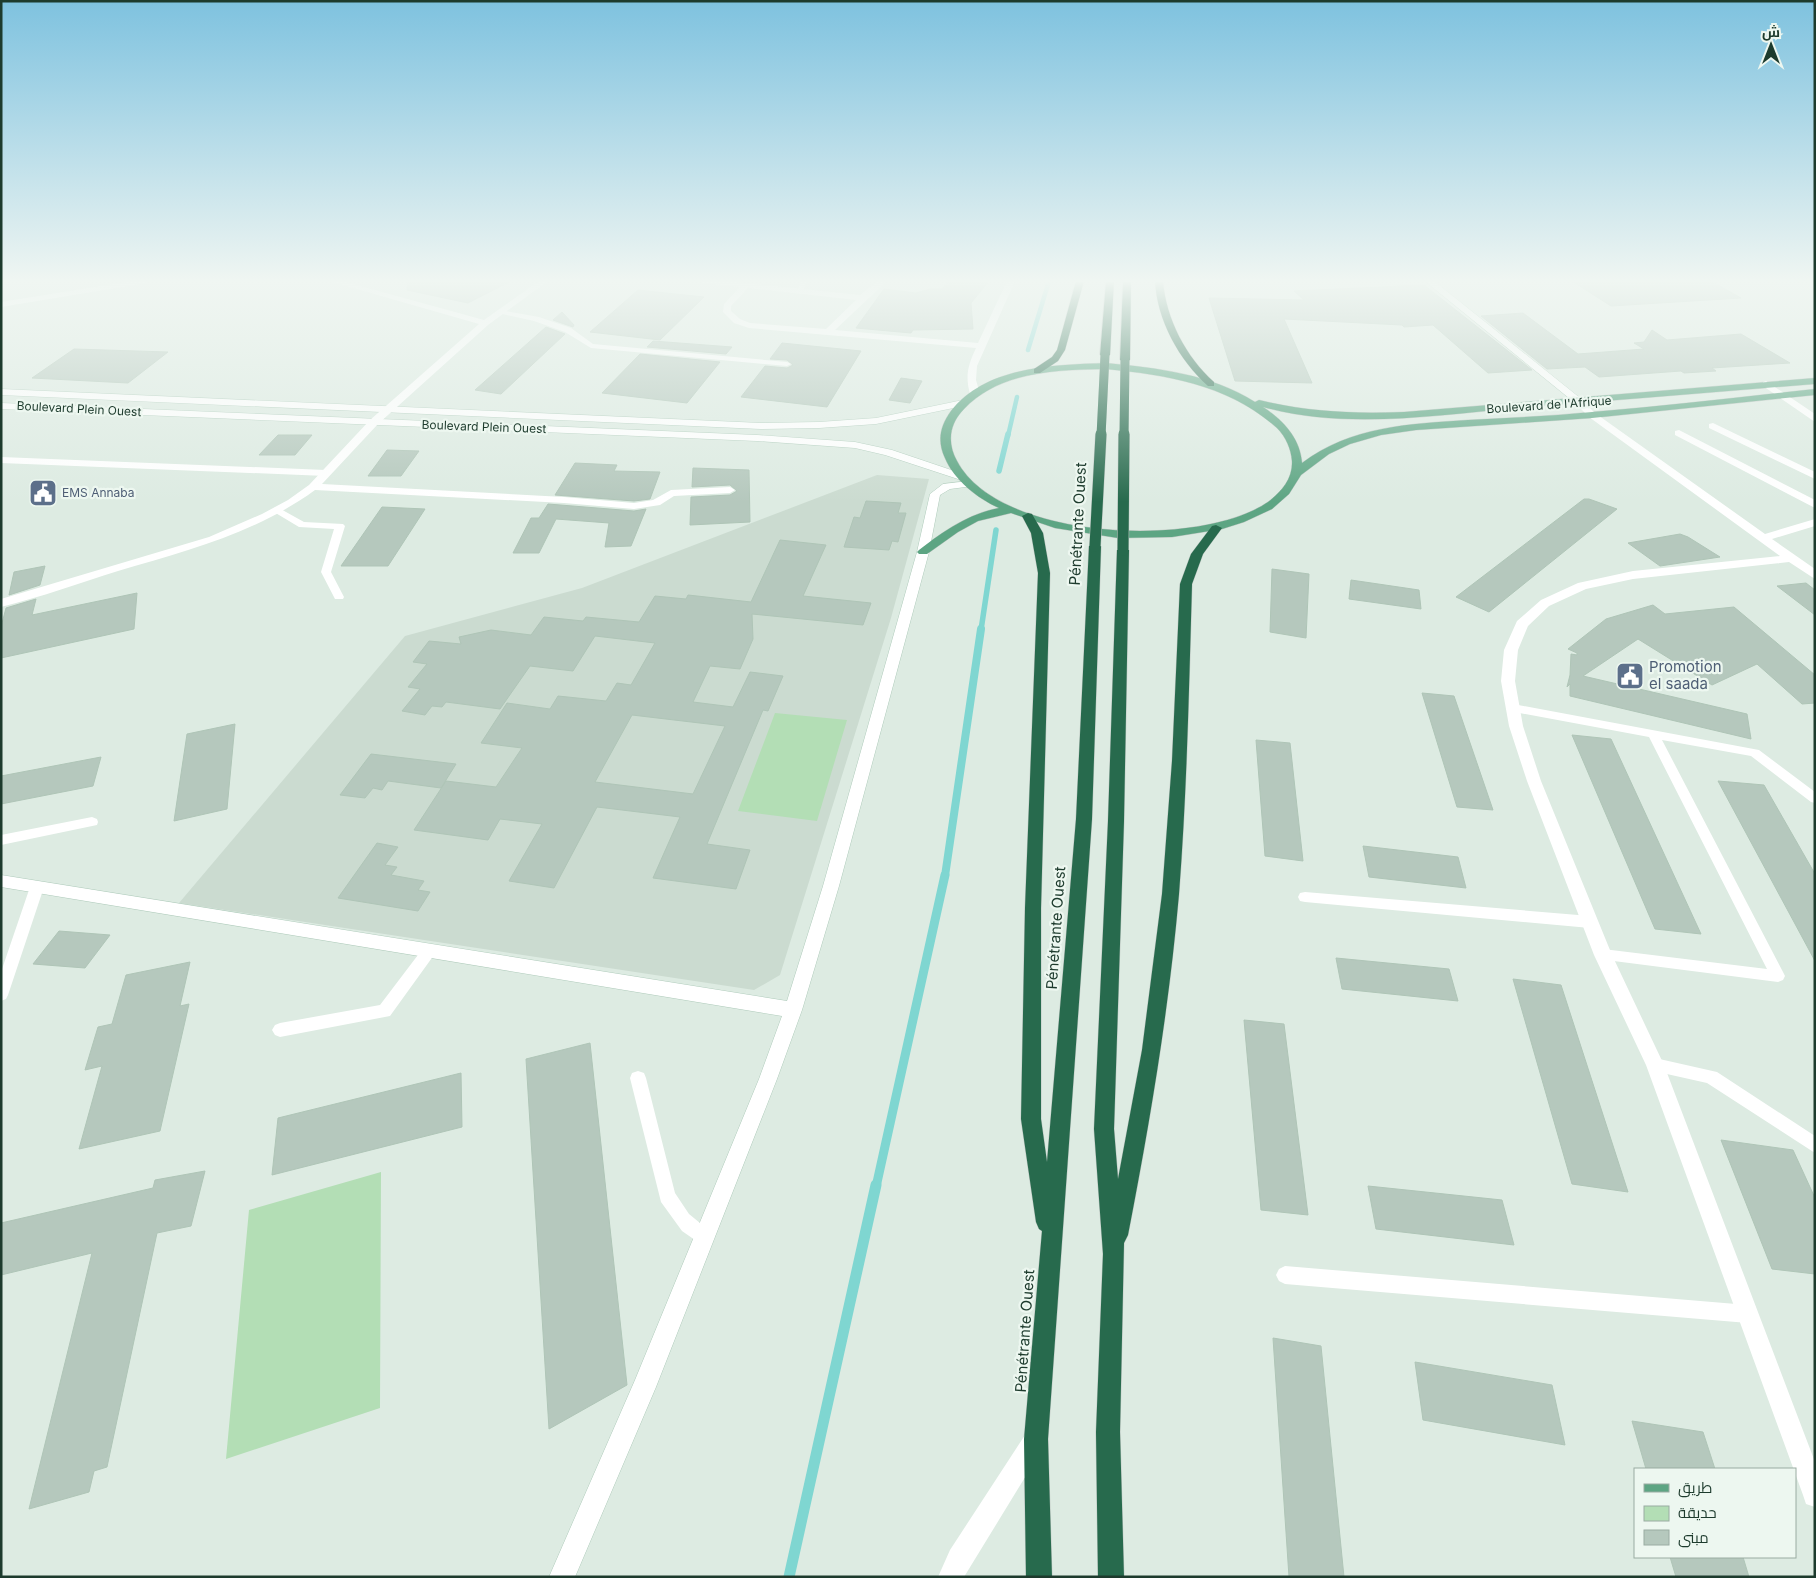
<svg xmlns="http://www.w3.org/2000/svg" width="1816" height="1578" font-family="Inter,Cairo,sans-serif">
	<rect width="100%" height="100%" fill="#ddebe2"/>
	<path fill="#cbdbd0" d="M877 475 929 479 891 618 780 975 754 990 179 903 405 636 582 588Z"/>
	<path fill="#b3deb5" d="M775 713 847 720 817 821 738 811Z
		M381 1172 380 1408 226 1459 249 1210Z"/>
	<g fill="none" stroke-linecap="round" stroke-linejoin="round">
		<path stroke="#7fd6d1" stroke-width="4.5" d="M1028 350 1049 281
			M1008 436 1017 397"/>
		<path stroke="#7fd6d1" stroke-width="5.5" d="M999 471 1008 434
			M981 630 996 530"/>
		<path stroke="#7fd6d1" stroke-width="8" d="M945 876 981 629"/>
		<path stroke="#7fd6d1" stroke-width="9" d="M876 1187 945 875"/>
		<path stroke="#7fd6d1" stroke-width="11" d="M789 1577 876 1185"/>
	</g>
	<path fill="#b5c8bd" stroke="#afc5b7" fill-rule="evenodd" d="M408 281H511L468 303 407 290Z
		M949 281H989L971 303 973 329 913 330 911 333 856 328 884 289 916 293 930 289H942Z
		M1572 281H1711L1741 298 1611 306Z
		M1424 285 1532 370 1488 373 1433 325 1404 327 1402 325 1284 319 1312 383 1235 381 1209 298 1304 300 1294 291Z
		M638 290 704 297 660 340 590 332Z
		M562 312 574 325 573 327 553 320Z
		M1523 313 1578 354 1644 349 1634 343 1644 342 1652 330 1667 340 1741 334 1790 363 1712 368 1716 371 1684 373 1681 371 1599 377 1585 367 1547 369 1481 316Z
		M546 327 565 334 501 394 475 390Z
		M653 341 732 347 726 354 647 347Z
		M782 343 861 351 827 407 741 397 765 366 787 368 793 365 787 360 770 359Z
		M74 349 168 352 128 383 32 378Z
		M640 354 720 362 687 403 602 393Z
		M901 378 922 381 910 403 889 400Z
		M278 435H312L295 455H259Z
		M387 450 419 451 401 476H368Z
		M575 463 617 465 614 471 660 472 650 499 634 501 555 495Z
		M693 468 749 470 750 522 690 525 691 497 730 495 737 491 730 485 692 487Z
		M1584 499H1589L1617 509 1489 612 1456 597Z
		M866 501 901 503 898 513H906L898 542 892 541 889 550 844 547 854 517 860 518Z
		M548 504 634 511 646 509 631 546 605 547 609 523 556 519 539 553H513L531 518H539Z
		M382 507 425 509 388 566H341Z
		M1680 534 1688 537 1720 557 1660 566 1628 543Z
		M780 540 826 545 803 596 871 603 863 625 752 614 753 639 740 669 710 666 693 702 733 707 750 672 783 676 768 711 763 710 707 844 750 850 736 889 653 878 680 817 597 807 554 888 509 881 542 824 500 819 488 840 414 830 446 781 496 787 522 748 481 743 507 703 550 709 558 696 606 701 617 683 631 685 655 643 595 636 573 671 530 666 500 709 446 702 442 707 432 706 425 715 402 711 420 689 408 687 427 664 413 662 429 641 461 644 459 637 491 630 531 635 544 617 583 621 586 617 639 622 655 596 686 599 688 595 751 602ZM632 715 725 726 693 794 595 782Z
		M45 566 40 585 9 595 14 572Z
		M1272 569 1309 574 1306 638 1270 632Z
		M1351 580 1419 590 1421 609 1349 599Z
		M1806 583 1815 590V615L1777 586Z
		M137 593 134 629 1 658V627L6 608 36 599 32 615Z
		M1653 605 1665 614 1734 607 1815 675V703L1802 704 1757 664 1712 685 1638 639 1583 676 1747 714 1751 739 1570 696V684L1567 687 1570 675 1571 654 1577 655V653L1568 649 1606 619Z
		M1422 693 1454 696 1493 810 1457 807Z
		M235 724 227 809 174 821 187 734Z
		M1572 735 1611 739 1701 934 1655 929Z
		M1256 740 1290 743 1303 861 1265 856Z
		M371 754 456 764 441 788 388 781 382 790 373 788 365 798 340 795Z
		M101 757 93 786 1 804V776Z
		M1718 781 1764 785 1815 874V961Z
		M377 843 398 847 385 865 397 867 391 875 424 881 418 890 430 892 418 911 338 898Z
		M1363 846 1458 857 1466 888 1369 877Z
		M59 931 110 935 85 968 33 964Z
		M1336 958 1449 969 1458 1001 1342 989Z
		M190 962 180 1006 189 1004 160 1131 79 1149 102 1066 85 1070 98 1027 112 1024 126 975Z
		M1513 979 1561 985 1628 1192 1572 1184Z
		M1244 1020 1284 1024 1308 1215 1261 1210Z
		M590 1043 627 1385 549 1429 526 1059Z
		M461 1073 462 1127 272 1175 278 1118Z
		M1721 1140 1793 1150 1815 1198V1274L1772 1269Z
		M205 1171 191 1226 157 1233 107 1467 94 1471 89 1492 29 1509 92 1253 1 1275V1223L153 1188 155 1180Z
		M1368 1186 1502 1200 1514 1245 1376 1229Z
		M1273 1338 1321 1346 1344 1577H1289Z
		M1415 1362 1552 1385 1565 1445 1423 1420Z
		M1632 1421 1703 1432 1715 1469H1646Z
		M1670 1557H1743L1749 1577H1676Z"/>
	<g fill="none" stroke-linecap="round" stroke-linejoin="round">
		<defs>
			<path id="secondary" d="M1425 281H1434L1580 398V402H1574Z
				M1 389 761 423 819 422 876 418 963 400 968 403 963 406 876 424 819 428 761 429 1 395Z
				M1 403 757 435 855 442 892 450 966 475 967 477 966 479H958L885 455 855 448 757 441 1 409Z
				M969 481 974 484 973 486 950 489 940 495 929 552 839 886 802 1010 777 1079 656 1387 575 1577H549L635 1380 759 1079 782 1016 1 887V875L787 1001 823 886 917 552 930 494 943 484Z"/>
			<path id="primary" d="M1106 363C1157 368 1211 374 1255 402L1259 400C1307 412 1354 414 1404 412L1815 378V384C1716 392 1618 400 1519 408 1435 415 1346 430 1263 407 1283 420 1300 438 1302 463 1351 426 1409 424 1468 420 1509 418 1551 416 1592 412 1667 406 1741 397 1815 389V395L1592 418 1416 430 1381 435 1350 444 1329 454 1301 475 1289 494 1272 509 1244 522 1222 529 1172 537 1118 538 1055 528 1011 513 978 521 958 532 927 554H919L917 552 919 550C944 531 968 514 999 508 977 498 954 480 945 458 937 441 940 426 951 411 986 366 1054 365 1106 363ZM1106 369C1168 375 1229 385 1277 428 1286 437 1291 449 1292 461 1293 479 1281 492 1268 502 1200 549 999 541 957 461 947 443 949 424 964 409 1000 371 1057 370 1106 369Z"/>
			<path id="highway" d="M1076 281H1084L1065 350 1058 361 1040 373H1034V369L1052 357 1057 350Z
				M1106 281H1114L1110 355 1105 358 1100 355Z
				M1123 281H1131L1130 360 1125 363 1120 360Z
				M1155 281H1163C1166 319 1186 357 1214 382V386H1208C1179 360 1157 320 1155 281Z
				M1028 513 1032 514 1043 533 1050 573 1041 908V1119L1047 1162 1076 819 1089 546 1095 542 1101 546 1092 819 1048 1439 1052 1577H1026L1024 1439 1042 1231 1039 1229 1036 1222 1021 1119 1025 908 1038 573 1031 533 1022 516Z
				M1216 525 1222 528 1203 554 1192 584C1189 687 1187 791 1179 894 1169 1009 1150 1122 1128 1235L1124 1243 1120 1432 1124 1577H1098L1096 1432 1103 1254 1094 1129 1108 821 1117 550 1123 546 1129 550 1124 821 1114 1129 1118 1179 1142 1050 1162 894 1172 761 1180 584 1191 554 1212 526Z"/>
		</defs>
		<use href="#secondary" stroke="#afcbbb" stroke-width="1"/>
		<use href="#primary" stroke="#c0c8c4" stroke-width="1"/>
		<use href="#highway" stroke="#c0c8c4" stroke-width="1"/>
		<path fill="#fff" fill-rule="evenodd" d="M801 281H807L803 292 800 294 797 292Z
			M500 310 539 317 571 328 593 344 787 362 791 364 787 366 591 348 565 332 534 321 498 313V311Z
			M1 457 326 470 330 473 326 476 1 463Z
			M277 507 304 522 343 524 345 526 331 572 344 597 343 599H335L321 572 334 529 299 527 274 512V508Z
			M1513 704 1759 750 1815 792V803L1811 802 1751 756 1662 740 1783 972 1785 976 1783 980 1778 982 1598 959 1596 955 1598 951 1603 949 1767 969 1649 737 1509 711 1507 708Z
			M92 817 97 819 98 822 97 825 1 845V835Z
			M37 882 42 883 44 887 8 995 6 999 1 1001V972L30 887 32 883Z
			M1305 892 1590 916 1595 918 1597 922 1595 926 1590 928 1305 902 1300 901 1298 897 1300 893Z
			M429 945 434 947 436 951 434 955 390 1016 280 1037 275 1035 272 1030 275 1025 280 1023 380 1005 424 947Z
			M1655 1058 1717 1072 1815 1136V1153L1707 1083 1649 1070 1647 1065 1649 1060Z
			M638 1071 644 1073 646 1078 675 1193 689 1214 711 1232 714 1238 711 1244 705 1247 682 1231 661 1202 630 1078 632 1073Z
			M1285 1266 1748 1305 1755 1307 1757 1314 1755 1321 1748 1323 1285 1284 1279 1281 1276 1275 1279 1269Z"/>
		<path fill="#fff" fill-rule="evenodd" d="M132 281H150L146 283 1 307V302Z
			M329 281H342L484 320 539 281H548L488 325 378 424 322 484 564 497 634 503 653 500 671 490 730 487 735 490 730 493 674 496 660 505 634 509 564 503 315 490C256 533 187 551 118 571 80 583 41 597 1 607V599L209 537 262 514 288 500 309 485 370 420 479 324Z
			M700 281H725L860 295 878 281H887L835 330 978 343 1007 281H1015L977 366 976 380 980 394 975 397 970 394C965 376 968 365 976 348L749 328 734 323 723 312 724 304 740 287 704 283ZM748 288 856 300 826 329 750 323 740 319 731 311V306Z
			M1766 381 1815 414V422L1763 386V382Z
			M1577 397 1580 398 1595 413 1765 534 1815 519V526L1772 539 1815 569V579L1789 562 1633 579 1586 589 1549 606 1528 626 1518 650 1515 681 1523 726 1541 781 1612 955 1664 1065 1815 1462V1507L1806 1504 1803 1495 1646 1065 1594 955 1527 781 1509 726 1501 681 1504 650 1517 621 1541 600 1578 583 1633 571 1780 556 1589 417 1572 400Z
			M1713 423 1815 472V479L1709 428V424Z
			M1679 430 1815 500V508L1675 435V431Z
			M1035 1428 1043 1432 1047 1440 1043 1448 964 1577H938L950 1550 1027 1432Z"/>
		<use href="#secondary" fill="#fff" fill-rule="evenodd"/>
		<use href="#primary" fill="#5da583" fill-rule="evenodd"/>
		<use href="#highway" fill="#276a4d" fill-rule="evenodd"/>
		<defs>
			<path id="highway-bridge-far1" d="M1101 436 1105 355
				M1124 436 1125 360"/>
			<path id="highway-bridge" d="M1095 546 1101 434
				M1123 550 1124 434"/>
		</defs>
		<use href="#highway-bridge-far1" stroke="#c0c8c4" stroke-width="9" stroke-linecap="butt"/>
		<use href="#highway-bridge" stroke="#c0c8c4" stroke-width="12" stroke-linecap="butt"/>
		<use href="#highway-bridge-far1" stroke="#276a4d" stroke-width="9"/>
		<use href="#highway-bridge" stroke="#276a4d" stroke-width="11"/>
	</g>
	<linearGradient id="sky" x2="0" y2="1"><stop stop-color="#7ec2df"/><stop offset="0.56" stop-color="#f0f6f2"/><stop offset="1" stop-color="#f0f6f2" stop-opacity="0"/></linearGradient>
	<rect width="1816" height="502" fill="url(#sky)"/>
	<defs>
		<symbol id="civic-square" viewBox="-11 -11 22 22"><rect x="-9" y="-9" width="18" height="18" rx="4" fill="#5c6f8a" stroke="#edf7f0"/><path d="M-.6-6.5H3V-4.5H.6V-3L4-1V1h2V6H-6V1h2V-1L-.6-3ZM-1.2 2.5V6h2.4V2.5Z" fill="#fff"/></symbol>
	</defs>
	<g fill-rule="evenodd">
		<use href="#civic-square" x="27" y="477" width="32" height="32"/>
		<use href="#civic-square" x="1614" y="660" width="32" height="32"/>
	</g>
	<g text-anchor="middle" stroke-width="4.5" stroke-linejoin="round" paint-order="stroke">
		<g font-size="12" fill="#1d3b2d" stroke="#edf7f0">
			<text transform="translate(1549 405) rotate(-4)" y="4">Boulevard de l'Afrique</text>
			<text transform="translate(79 409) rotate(3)" y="4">Boulevard Plein Ouest</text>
			<text transform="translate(484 427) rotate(2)" y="4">Boulevard Plein Ouest</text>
		</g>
		<g font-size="12" fill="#4e5e75" stroke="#edf7f0" text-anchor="start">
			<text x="62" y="497">EMS Annaba</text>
		</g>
		<g font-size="15" fill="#1d3b2d" stroke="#edf7f0">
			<text transform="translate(1078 524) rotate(-87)" y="5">Pénétrante Ouest</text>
			<text transform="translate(1056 928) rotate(-86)" y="5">Pénétrante Ouest</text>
			<text transform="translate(1025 1331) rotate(-86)" y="5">Pénétrante Ouest</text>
		</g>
		<g font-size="15" fill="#4e5e75" stroke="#edf7f0" text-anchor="start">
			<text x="1649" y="672">Promotion<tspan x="1649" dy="17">el saada</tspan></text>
		</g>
	</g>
	<rect width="1816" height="1578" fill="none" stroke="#1d3b2d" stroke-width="5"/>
	<rect x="1634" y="1468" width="162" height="90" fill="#edf7f0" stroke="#9aaca2"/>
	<rect x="1644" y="1484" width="25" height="8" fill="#5da583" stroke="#9aaca2"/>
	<text x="1678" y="1493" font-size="15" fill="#1d3b2d">طريق</text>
	<rect x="1644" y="1506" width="25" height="15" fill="#b3deb5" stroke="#9aaca2"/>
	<text x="1678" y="1518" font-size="15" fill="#1d3b2d">حديقة</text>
	<rect x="1644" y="1530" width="25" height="15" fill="#b5c8bd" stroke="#9aaca2"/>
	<text x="1678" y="1543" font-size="15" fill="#1d3b2d">مبنى</text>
	<g transform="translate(1771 45)" stroke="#edf7f0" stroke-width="4" paint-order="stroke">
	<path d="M0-4L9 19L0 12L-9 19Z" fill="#1d3b2d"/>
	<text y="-8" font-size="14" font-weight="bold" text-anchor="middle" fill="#1d3b2d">ش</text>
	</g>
</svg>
